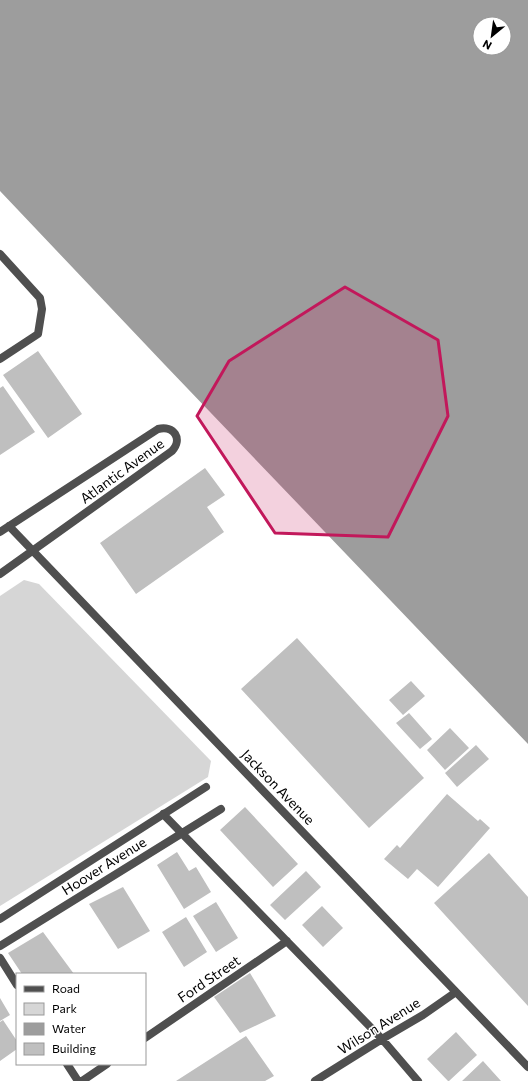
<svg xmlns="http://www.w3.org/2000/svg" width="528" height="1081" font-family="Commissioner,sans-serif">
	<rect width="100%" height="100%" fill="#fff"/>
	<path fill="#d6d6d6" d="M24 580 39 584 211 761 208 777 0 906V596Z"/>
	<path fill="#9d9d9d" fill-rule="evenodd" d="M0 0H528V744L165 365 0 191ZM480 24H504V48H480Z"/>
	<path fill="#bfbfbf" d="M38 351 82 414 48 438 3 375Z
		M3 386 35 432 0 455V388Z
		M205 468 225 495 207 507 224 532 136 594 100 543Z
		M297 638 424 778 369 828 241 689Z
		M411 681 425 696 403 715 389 700Z
		M409 713 432 739 420 749 396 723Z
		M450 728 469 748 445 770 427 750Z
		M476 745 489 759 457 787 445 773Z
		M447 794 478 821 480 819 490 828 438 887 417 869 408 879 384 859 397 845 400 848Z
		M245 807 298 864 273 887 220 830Z
		M177 852 189 871 196 867 211 892 184 909 157 865Z
		M489 853 528 897V1006L434 903Z
		M306 871 321 887 285 920 270 905Z
		M123 887 150 931 118 949 89 904Z
		M216 902 238 938 216 952 193 916Z
		M322 906 343 928 323 947 302 925Z
		M186 917 207 952 184 967 162 932Z
		M43 932 74 974H22L8 953Z
		M250 973 276 1016 240 1033 214 997Z
		M0 998 10 1015 0 1021Z
		M3 1020 17 1041V1049L0 1061V1022Z
		M456 1032 477 1055 449 1081H448L427 1059Z
		M246 1036 274 1076 265 1081H176Z
		M483 1061 501 1081H462Z"/>
	<g fill="none" stroke-linecap="round" stroke-linejoin="round">
		<path stroke="#4f4f4f" stroke-width="8" d="M0 254 40 298 42 309 38 334 0 359
			M9 526 528 1067
			M0 532 158 429C174 425 183 439 172 451L0 574
			M163 814 382 1039 418 1081
			M0 919 206 787
			M0 946 221 809
			M0 958 17 985
			M145 1038 287 941
			M67 1064 78 1081
			M82 1081 107 1064
			M315 1081 382 1039 423 1015 456 992"/>
	</g>
	<path fill="#c2185b" fill-opacity="0.2" stroke="#c2185b" stroke-width="3" stroke-linejoin="round" d="M345 287 438 340 448 416 388 537 275 533 197 416 229 361Z"/>
	<g text-anchor="middle" stroke-width="3" stroke-linejoin="round" paint-order="stroke">
		<g font-size="14" fill="#000" stroke="#fff">
			<text transform="translate(122 471) rotate(-36)" y="5">Atlantic Avenue</text>
			<text transform="translate(278 787) rotate(46)" y="5">Jackson Avenue</text>
			<text transform="translate(104 866) rotate(-32)" y="5">Hoover Avenue</text>
			<text transform="translate(209 979) rotate(-34)" y="5">Ford Street</text>
			<text transform="translate(379 1026) rotate(-32)" y="5">Wilson Avenue</text>
		</g>
	</g>
	<rect x="16" y="973" width="130" height="92" fill="#ffffff" stroke="#999999"/>
	<rect x="24" y="986" width="20" height="6" fill="#4f4f4f" stroke="#999999"/>
	<text x="52" y="993" font-size="12" fill="#000000">Road</text>
	<rect x="24" y="1003" width="20" height="12" fill="#d6d6d6" stroke="#999999"/>
	<text x="52" y="1013" font-size="12" fill="#000000">Park</text>
	<rect x="24" y="1023" width="20" height="12" fill="#9d9d9d" stroke="#999999"/>
	<text x="52" y="1033" font-size="12" fill="#000000">Water</text>
	<rect x="24" y="1043" width="20" height="12" fill="#bfbfbf" stroke="#999999"/>
	<text x="52" y="1053" font-size="12" fill="#000000">Building</text>
	<g transform="translate(492 36) rotate(209)"><circle r="19" fill="#ffffff" stroke="#999999"/>
	<path d="M0-3L7 15L0 10L-7 15Z" fill="#000000"/>
	<text y="-6" font-size="11" font-weight="bold" text-anchor="middle" fill="#000000">N</text>
	</g>
</svg>
